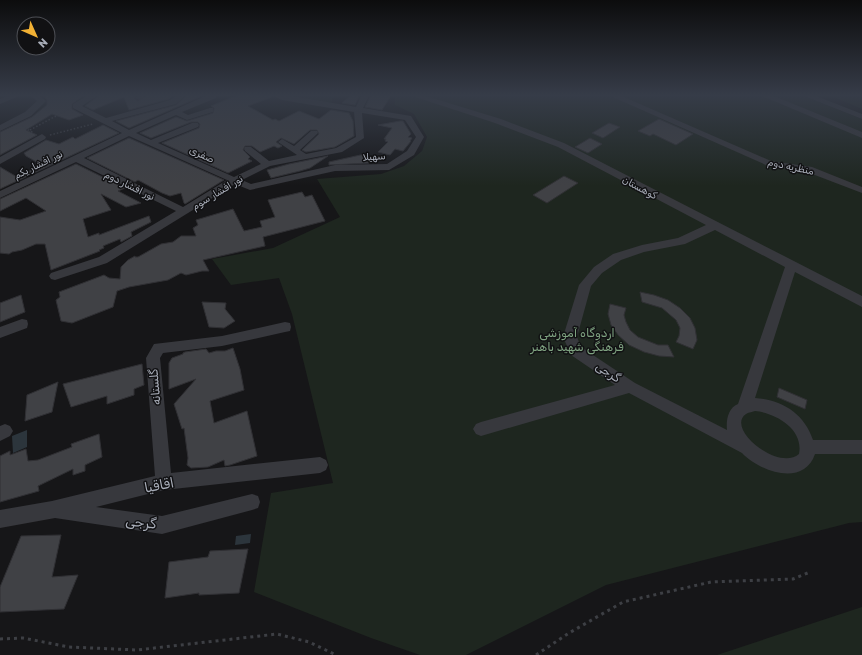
<svg xmlns="http://www.w3.org/2000/svg" width="862" height="655" font-family="Rubik,Cairo,sans-serif">
	<rect width="100%" height="100%" fill="#161618"/>
	<path fill="#1e261f" d="M281 94H334L331 103Z
		M395 94H799L862 119V522L849 523 606 585 466 655H420L371 638 254 592 271 493 333 483 292 314 279 278 231 285 212 259 273 248 340 217 317 179 381 174 404 166 422 151 427 137 414 114 395 105Z
		M827 94H862V109Z
		M862 607V655H717Z"/>
	<path fill="#2c353c" d="M27 430V447L13 453 12 436Z
		M251 534 250 543 235 545 236 536Z"/>
	<path fill="#404145" stroke="#303034" d="M42 94H86L72 104V109L83 115 69 120 52 114 26 130 37 135 0 155V132L32 117 47 105V100Z
		M101 94H136L134 98 138 101 148 94H175L169 99 129 110 124 97 93 110 85 106Z
		M188 94H202V96L129 128 116 121 176 105Z
		M240 94H269L272 97 248 106 273 120 275 119 279 121 299 111 319 119 331 110 349 113 353 121 354 136 335 147 306 152 302 150 319 134 317 130H310L294 144 281 138 276 142 282 146 278 148 274 146 260 152 252 146H245L243 150 250 157 248 159 252 161 228 173 162 143 199 128 200 124 198 122H191L151 138 140 133 176 117 187 121 213 113 214 108 211 106Z
		M352 94H360L355 105 342 103Z
		M370 94H392L382 110 365 107 370 97Z
		M659 119 693 134 676 145 653 134 650 136 638 131Z
		M400 121H403L411 134 408 137 412 138 410 141H411L403 151 395 149 390 155 378 152 388 142 385 141 386 139H384L392 128 378 125Z
		M609 123 620 127 603 138 592 133Z
		M103 125 119 133 0 189V167L17 177 42 165 26 156 24 153 46 140 59 144 73 137 75 139Z
		M129 138 224 180 185 204 184 203 181 193 170 196 162 193 138 180 135 182 87 158Z
		M590 138 602 144 588 153 575 147Z
		M365 154 369 163 329 165V162Z
		M328 156 310 168 300 171 271 178 267 170 289 164Z
		M76 164 125 188 118 191 141 203 126 207 101 194 111 210 83 219 88 237 99 233V235L149 216 151 222 131 232 132 236 121 242 120 239 103 246 104 248 99 250 100 251 51 270 45 244H36L22 250 12 252 9 254 0 253V217L20 220 46 211 26 198 0 211V199Z
		M564 176 578 183 547 203 533 195Z
		M302 192 305 197 312 195 325 221 263 237 265 246 203 260 209 271H202L186 275 181 273 168 280 129 287 117 291 113 307 72 323 61 321 56 300 60 297 59 292 104 275 109 278 120 279 121 267 128 260 135 256V257H138L161 244 173 242 181 236H196L193 228 198 225 196 220 233 209 244 231 262 227 260 221 275 217 268 200Z
		M640 292 654 295 668 300 680 308 690 318 695 328 697 340 693 349 676 342 679 336 680 328 676 320 662 308 642 302Z
		M21 295 25 312 0 322V303Z
		M202 302 226 303 225 309 235 321 224 328 209 327Z
		M610 304 626 308 624 315 626 322 630 330 638 337 658 345H668L674 357 659 356 644 352 629 345 618 335 611 325 608 314Z
		M233 348 240 369 244 390 210 401 214 423 247 411 257 456 230 465 225 466 224 460 208 467 191 468 187 465 188 458 184 428 182 429 174 404 196 379 169 389V363L172 358 183 354V353L185 352 206 349 209 353 216 351H225Z
		M142 364 144 385 134 389V395L107 404V396L71 407 63 384Z
		M58 382 52 412 25 421 27 395Z
		M779 388 807 400 805 409 777 397Z
		M99 434 102 457 85 465V471L73 475V469L38 486 39 491 0 502V456L10 451V455L26 449 28 461 38 460 72 447 71 444Z
		M61 535 52 577 78 575 64 609 0 612V587L21 536Z
		M248 549 239 593 199 595V593L165 598 169 562 208 557 210 551Z"/>
	<g fill="none" stroke-linecap="round" stroke-linejoin="round">
		<path stroke="#3d3f44" stroke-width="1.5" stroke-dasharray="1.5 2" stroke-linecap="butt" d="M22 126 34 133
			M30 130 69 109
			M50 135 93 124"/>
		<path stroke="#3d3f44" stroke-width="3" stroke-dasharray="3 4" stroke-linecap="butt" d="M0 639 23 638 69 647 137 650 277 634 309 642 336 655
			M536 655 569 633 623 602 711 582 793 579 810 572"/>
		<path fill="#37383d" fill-rule="evenodd" d="M12 94H24L0 104V99Z
			M28 94H38L46 101 31 116 0 131V125L25 112 37 101Z
			M90 94H100L82 106 106 118 170 100 178 94H187L176 104 112 121 129 130 210 94H216V98L182 112 188 115 210 108H213V112L187 120 176 115 136 133 151 140 192 123H198L199 125 198 127 158 143 234 177 261 164 245 151 244 149 245 147H251L269 161 297 155 278 142 282 139 294 146 311 131H317L318 133 300 150 306 154 336 148 356 137 354 112 282 100 270 94H281L356 107 362 94H368L369 96 363 108 411 116 424 137 414 155 389 170 335 171 250 190 235 184 107 263 55 280 51 279 49 276 51 273 99 257 176 211 76 162 0 198V191L122 133 73 108V104ZM362 113 405 120 416 137 407 151 387 164 335 165 251 184 242 180 270 166 342 152 364 138ZM129 136 227 180 183 207 84 158Z
			M138 94H147L139 100 135 98Z
			M406 94H419L501 119 564 143 862 296V307L795 272 755 398C782 400 804 413 813 440H862V454H815C804 487 760 472 742 453L629 393 481 436 476 434 473 429 476 424 481 422 615 385 571 355 563 337 579 285 594 267 613 254 642 245 678 238 706 225 558 147 495 123ZM715 230 785 267 738 404C728 408 726 420 727 430L635 383 581 347 577 337 591 286 602 273 621 260 644 252 685 244ZM755 411C776 413 804 429 799 454 778 472 725 428 746 414 749 412 753 412 755 411Z
			M606 94H617L771 161 812 167 862 187V193L807 172 766 165Z
			M757 94H769L862 132V138Z
			M799 94H811L862 114V119Z
			M42 134 46 137 45 139 0 164V157Z
			M22 319 27 320 28 324 27 328 0 338V327Z
			M285 322 290 323 291 327 290 331 285 332 222 346 163 353 160 358 171 473 320 457 326 460 328 465 326 470 320 473 164 490 96 507 162 516 252 494 258 496 260 502 258 508 252 510 162 534 55 518 0 528V510L52 501 155 476 146 358 154 344 222 336Z
			M5 424 10 426 13 431 10 436 0 441V426Z"/>
	</g>
	<linearGradient id="sky" x2="0" y2="1"><stop stop-color="#0c0c0d"/><stop offset="0.51" stop-color="#363c48"/><stop offset="1" stop-color="#363c48" stop-opacity="0"/></linearGradient>
	<rect width="862" height="186" fill="url(#sky)"/>
	<g text-anchor="middle" stroke-width="3" stroke-linejoin="round" paint-order="stroke">
		<g font-size="10" fill="#a8adb8" stroke="#111113">
			<text transform="translate(202 154) rotate(25)" y="4">صفری</text>
			<text transform="translate(374 156) rotate(-4)" y="4">سهیلا</text>
			<text transform="translate(38 164) rotate(-26)" y="4">نور افشار یکم</text>
			<text transform="translate(791 166) rotate(12)" y="4">منظریه دوم</text>
			<text transform="translate(130 185) rotate(26)" y="4">نور افشار دوم</text>
			<text transform="translate(640 187) rotate(28)" y="4">کوهستان</text>
			<text transform="translate(217 192) rotate(-31)" y="4">نور افشار سوم</text>
		</g>
		<g font-size="12" fill="#7fa381" stroke="#111113">
			<text x="577" y="337">اردوگاه آموزشی<tspan x="577" dy="14">فرهنگی شهید باهنر</tspan></text>
		</g>
		<g font-size="12" fill="#a8adb8" stroke="#111113">
			<text transform="translate(608 372) rotate(33)" y="4">گرجی</text>
			<text transform="translate(155 387) rotate(-95)" y="4">گلستانه</text>
		</g>
		<g font-size="14" fill="#a8adb8" stroke="#111113">
			<text transform="translate(159 485) rotate(-11)" y="5">اقاقیا</text>
			<text transform="translate(141 522) rotate(7)" y="5">گرجی</text>
		</g>
	</g>
	<g transform="translate(36 36) rotate(135)"><circle r="19" fill="#111113" stroke="#4d4f55"/>
	<path d="M0-3L7 15L0 10L-7 15Z" fill="#f2b134"/>
	<text y="-6" font-size="11" font-weight="bold" text-anchor="middle" fill="#a8adb8">N</text>
	</g>
</svg>
